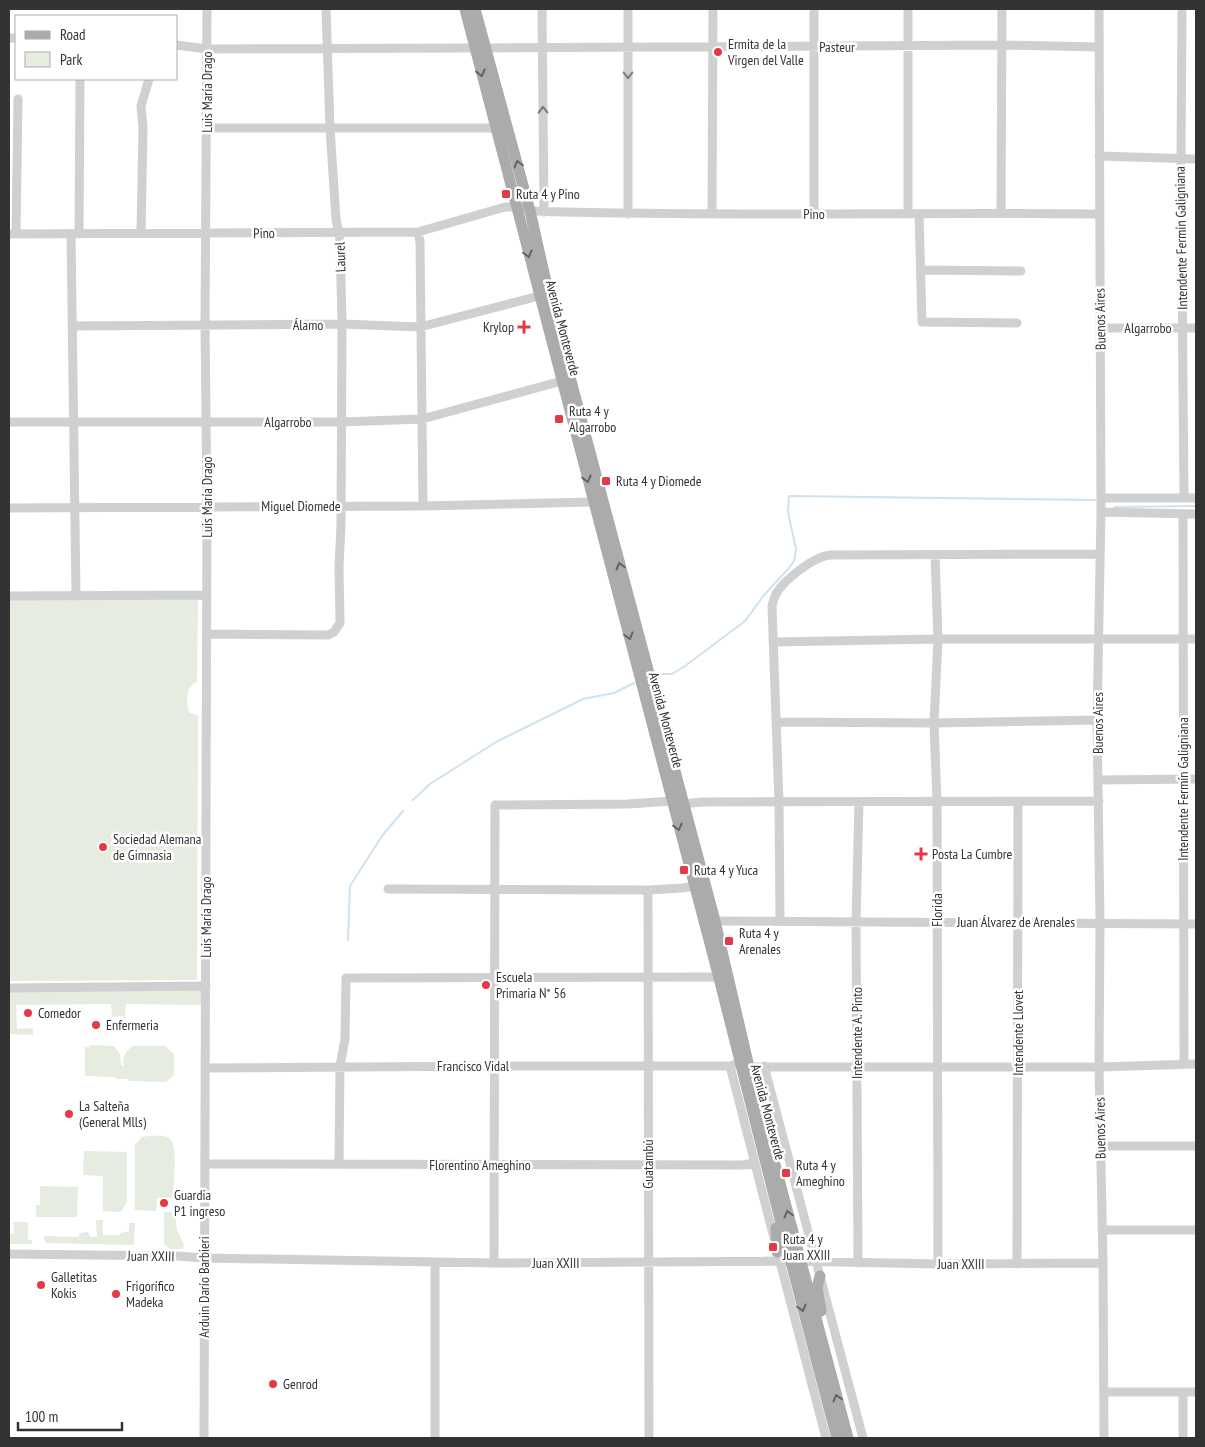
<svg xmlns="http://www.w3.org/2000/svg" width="1205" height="1447" font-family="'PT Sans Narrow',sans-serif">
	<rect width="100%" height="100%" fill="#fff"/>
	<path fill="#e6ecdf" d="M195 597 198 600 197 682C185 687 186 702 189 713L198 715 197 980 9 981V599Z
		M202 988 201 1005 126 1004 125 1018 122 1016 112 1017 111 1004 16 1005 17 1029 33 1028V1035L9 1034V989Z
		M90 1045 114 1046 120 1054 121 1065 124 1066C122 1058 125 1051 133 1046H165L174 1054V1075L166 1082 129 1081V1079H116L115 1077 85 1076V1047H89Z
		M149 1136C155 1136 163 1135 169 1138 179 1145 173 1185 173 1198H157L156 1211 135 1210V1145L142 1137Z
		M84 1151 127 1152V1202L121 1212 103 1211V1176L83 1175Z
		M40 1186 78 1187 77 1217H36V1205H40Z
		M164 1212H175L177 1230 184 1245 183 1249H170L164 1244Z
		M96 1220H103V1235H119L121 1233 129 1231V1223H135L134 1245 45 1243 44 1236 79 1237V1233L88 1232 90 1237H97Z
		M13 1222H28V1240H32V1244H9V1234L14 1233Z"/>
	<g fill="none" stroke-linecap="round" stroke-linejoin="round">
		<path stroke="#cfe2ee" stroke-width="2" d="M1114 507 1196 506
			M662 674H672L685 666 745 621 764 595 789 568 794 561 796 549 788 512 789 496 1095 500
			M413 800 430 784 496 742 583 699 614 693 634 683
			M348 940 350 886 382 836 403 811"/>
		<path stroke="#d0d0d0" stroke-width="9" d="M542 9 544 212
			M628 9V214
			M814 9V214
			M908 9V214
			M1099 9 1101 512 1097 720 1100 922 1099 1067 1103 1263 1104 1438
			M1182 9 1181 159 1184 498
			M9 38H16
			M176 45 207 49 475 48
			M486 48 1002 45 1099 47
			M207 128H494
			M1099 156 1196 159
			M1001 213 1002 9
			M712 214 713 9
			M919 214 922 322 1017 323
			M418 232 420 242 423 506
			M141 233 143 128 141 106 149 79
			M9 234 418 232 505 207H516L530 211C720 217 909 212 1098 214
			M16 234 18 99
			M71 234 76 596
			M79 234 80 79
			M921 270 1021 271
			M72 326 342 324 420 327 539 296
			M1100 328H1196
			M9 422H342L422 419 562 381
			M1101 498H1196
			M9 508 423 506 592 502
			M1101 512 1196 514
			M1183 515 1184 1064
			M935 555 938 639 934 723 937 802 938 1264
			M9 596 207 595
			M207 634 328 635 334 632 340 623 339 567 341 525 342 324 340 240 336 219 330 128 326 9
			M773 642 938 639H1196
			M776 722 934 723 1097 720
			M1098 780 1196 779
			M683 804 702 802 1099 801
			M388 889 648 890 683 888 693 886
			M648 890 649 1438
			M715 921 1196 924
			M780 921 779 802 772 606C773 602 774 598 776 594 784 580 813 557 830 555L1099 554
			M9 988 206 986
			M730 1066 774 1238
			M764 1066 863 1438
			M749 1067H1099L1196 1064
			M205 1068 494 1066H730L739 1063
			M1101 1146H1196
			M339 1163 340 1066 345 1039 346 978 718 977
			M205 1164C385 1163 564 1164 743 1165L754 1163
			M1102 1230H1196
			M9 1254 177 1256 204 1258 494 1263 790 1261 938 1264 1103 1263
			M779 1258 826 1438
			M494 1263 495 805 628 804 672 801
			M858 1263 856 922 859 802
			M1017 1264 1018 802
			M1104 1392H1196
			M1183 1392V1438
			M204 1438 207 506 205 325 207 9
			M435 1438V1263"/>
		<path stroke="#ababab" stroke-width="11" d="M465 9C548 332 635 655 719 978 758 1132 796 1285 837 1438
			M475 9 530 211 554 317 715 921 749 1067 848 1438
			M776 1228 777 1252
			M820 1276 817 1288 821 1311"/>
	</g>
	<defs><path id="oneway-chevron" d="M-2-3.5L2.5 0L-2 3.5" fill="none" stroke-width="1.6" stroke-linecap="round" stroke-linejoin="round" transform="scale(1.25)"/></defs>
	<g stroke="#636363">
		<use href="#oneway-chevron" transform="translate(481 73) rotate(76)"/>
		<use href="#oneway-chevron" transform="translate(518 164) rotate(-105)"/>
		<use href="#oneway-chevron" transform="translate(528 254) rotate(75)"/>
		<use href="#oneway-chevron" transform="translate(587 479) rotate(76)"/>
		<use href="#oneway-chevron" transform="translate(620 566) rotate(-106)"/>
		<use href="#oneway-chevron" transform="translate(629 636) rotate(75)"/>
		<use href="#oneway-chevron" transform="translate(678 827) rotate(76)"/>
		<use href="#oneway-chevron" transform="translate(788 1214) rotate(-105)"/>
		<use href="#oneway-chevron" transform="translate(802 1308) rotate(75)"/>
		<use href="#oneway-chevron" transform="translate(837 1398) rotate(-105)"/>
	</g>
	<g stroke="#7a7a7a">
		<use href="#oneway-chevron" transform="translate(628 75) rotate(90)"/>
		<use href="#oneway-chevron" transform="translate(543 110) rotate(-91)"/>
	</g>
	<g fill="#e63946" stroke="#fff" stroke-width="2">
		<circle cx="718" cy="52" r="5"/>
		<rect x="501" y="189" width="10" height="10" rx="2.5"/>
		<path d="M521.5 319.5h5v5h5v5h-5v5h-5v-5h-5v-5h5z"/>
		<rect x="554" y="414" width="10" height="10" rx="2.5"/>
		<rect x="601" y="476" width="10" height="10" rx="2.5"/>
		<circle cx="103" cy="847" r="5"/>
		<path d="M918.5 846.5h5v5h5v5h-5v5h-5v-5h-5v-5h5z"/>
		<rect x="679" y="865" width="10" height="10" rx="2.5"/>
		<rect x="724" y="936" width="10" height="10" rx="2.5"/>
		<circle cx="486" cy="985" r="5"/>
		<circle cx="28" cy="1013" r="5"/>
		<circle cx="96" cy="1025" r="5"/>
		<circle cx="69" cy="1114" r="5"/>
		<rect x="781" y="1168" width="10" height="10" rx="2.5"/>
		<circle cx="164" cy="1203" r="5"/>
		<rect x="768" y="1242" width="10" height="10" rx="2.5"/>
		<circle cx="41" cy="1285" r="5"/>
		<circle cx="116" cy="1294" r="5"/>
		<circle cx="273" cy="1384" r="5"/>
	</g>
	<g text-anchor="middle" stroke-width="5" stroke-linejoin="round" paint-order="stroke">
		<g font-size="14" fill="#333" stroke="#fff" text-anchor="start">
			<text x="728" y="49">Ermita de la<tspan x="728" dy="16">Virgen del Valle</tspan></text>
			<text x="516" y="199">Ruta 4 y Pino</text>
			<text x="514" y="332" text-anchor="end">Krylop</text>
			<text x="569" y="416">Ruta 4 y<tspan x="569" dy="16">Algarrobo</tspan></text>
			<text x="616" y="486">Ruta 4 y Diomede</text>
			<text x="113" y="844">Sociedad Alemana<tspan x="113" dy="16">de Gimnasia</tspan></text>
			<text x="932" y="859">Posta La Cumbre</text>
			<text x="694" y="875">Ruta 4 y Yuca</text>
			<text x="739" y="938">Ruta 4 y<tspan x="739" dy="16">Arenales</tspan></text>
			<text x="496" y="982">Escuela<tspan x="496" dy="16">Primaria N* 56</tspan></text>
			<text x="38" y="1018">Comedor</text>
			<text x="106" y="1030">Enfermeria</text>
			<text x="79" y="1111">La Salteña<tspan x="79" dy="16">(General Mlls)</tspan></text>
			<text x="796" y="1170">Ruta 4 y<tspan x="796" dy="16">Ameghino</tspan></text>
			<text x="174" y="1200">Guardia<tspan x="174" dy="16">P1 ingreso</tspan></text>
			<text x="783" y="1244">Ruta 4 y<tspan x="783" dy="16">Juan XXIII</tspan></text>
			<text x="51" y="1282">Galletitas<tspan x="51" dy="16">Kokis</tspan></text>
			<text x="126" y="1291">Frigorífico<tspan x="126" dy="16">Madeka</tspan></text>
			<text x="283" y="1389">Genrod</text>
		</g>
		<g font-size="14" fill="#333" stroke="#fff">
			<text x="837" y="52">Pasteur</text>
			<text transform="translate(207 92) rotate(-90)" y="5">Luis María Drago</text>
			<text x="814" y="219">Pino</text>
			<text transform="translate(264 233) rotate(-1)" y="5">Pino</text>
			<text transform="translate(1181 238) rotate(-91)" y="5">Intendente Fermín Galigniana</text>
			<text transform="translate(340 257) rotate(-92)" y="5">Laurel</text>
			<text transform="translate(1100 319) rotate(-91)" y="5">Buenos Aires</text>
			<text x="308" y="330">Álamo</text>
			<text transform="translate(563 328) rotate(75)" y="5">Avenida Monteverde</text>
			<text x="1148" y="333">Algarrobo</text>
			<text x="288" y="427">Algarrobo</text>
			<text transform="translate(207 497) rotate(-90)" y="5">Luis María Drago</text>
			<text x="301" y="511">Miguel Diomede</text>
			<text transform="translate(666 720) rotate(75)" y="5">Avenida Monteverde</text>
			<text transform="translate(1098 723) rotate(-90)" y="5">Buenos Aires</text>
			<text transform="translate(1183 789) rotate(-90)" y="5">Intendente Fermín Galigniana</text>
			<text transform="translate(937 910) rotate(-90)" y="5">Florida</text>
			<text transform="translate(206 917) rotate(-90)" y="5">Luis María Drago</text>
			<text x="1016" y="927">Juan Álvarez de Arenales</text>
			<text transform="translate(857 1033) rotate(-90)" y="5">Intendente A. Pinto</text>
			<text transform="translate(1018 1033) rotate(-90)" y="5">Intendente Llovet</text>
			<text x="473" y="1071">Francisco Vidal</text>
			<text transform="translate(768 1112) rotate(75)" y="5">Avenida Monteverde</text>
			<text transform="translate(1100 1128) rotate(-91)" y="5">Buenos Aires</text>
			<text transform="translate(648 1164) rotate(-90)" y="5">Guatambú</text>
			<text x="480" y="1170">Florentino Ameghino</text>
			<text transform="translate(151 1256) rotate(1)" y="5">Juan XXIII</text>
			<text x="556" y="1268">Juan XXIII</text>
			<text x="961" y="1269">Juan XXIII</text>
			<text transform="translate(204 1287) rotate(-90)" y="5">Arduin Darío Barbieri</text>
		</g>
	</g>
	<rect width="1205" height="1447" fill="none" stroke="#333333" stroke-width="20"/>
	<rect x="15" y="15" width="162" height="65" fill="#ffffff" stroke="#adadad"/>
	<rect x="25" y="31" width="25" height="8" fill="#ababab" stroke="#adadad"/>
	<text x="60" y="40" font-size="15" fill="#333333">Road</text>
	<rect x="25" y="52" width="25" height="15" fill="#e6ecdf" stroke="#adadad"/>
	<text x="60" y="65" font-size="15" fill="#333333">Park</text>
	<path d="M18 1422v8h104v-8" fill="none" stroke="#333333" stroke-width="2.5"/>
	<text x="25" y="1422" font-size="15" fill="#333333" stroke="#ffffff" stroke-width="4" paint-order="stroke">100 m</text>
</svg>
